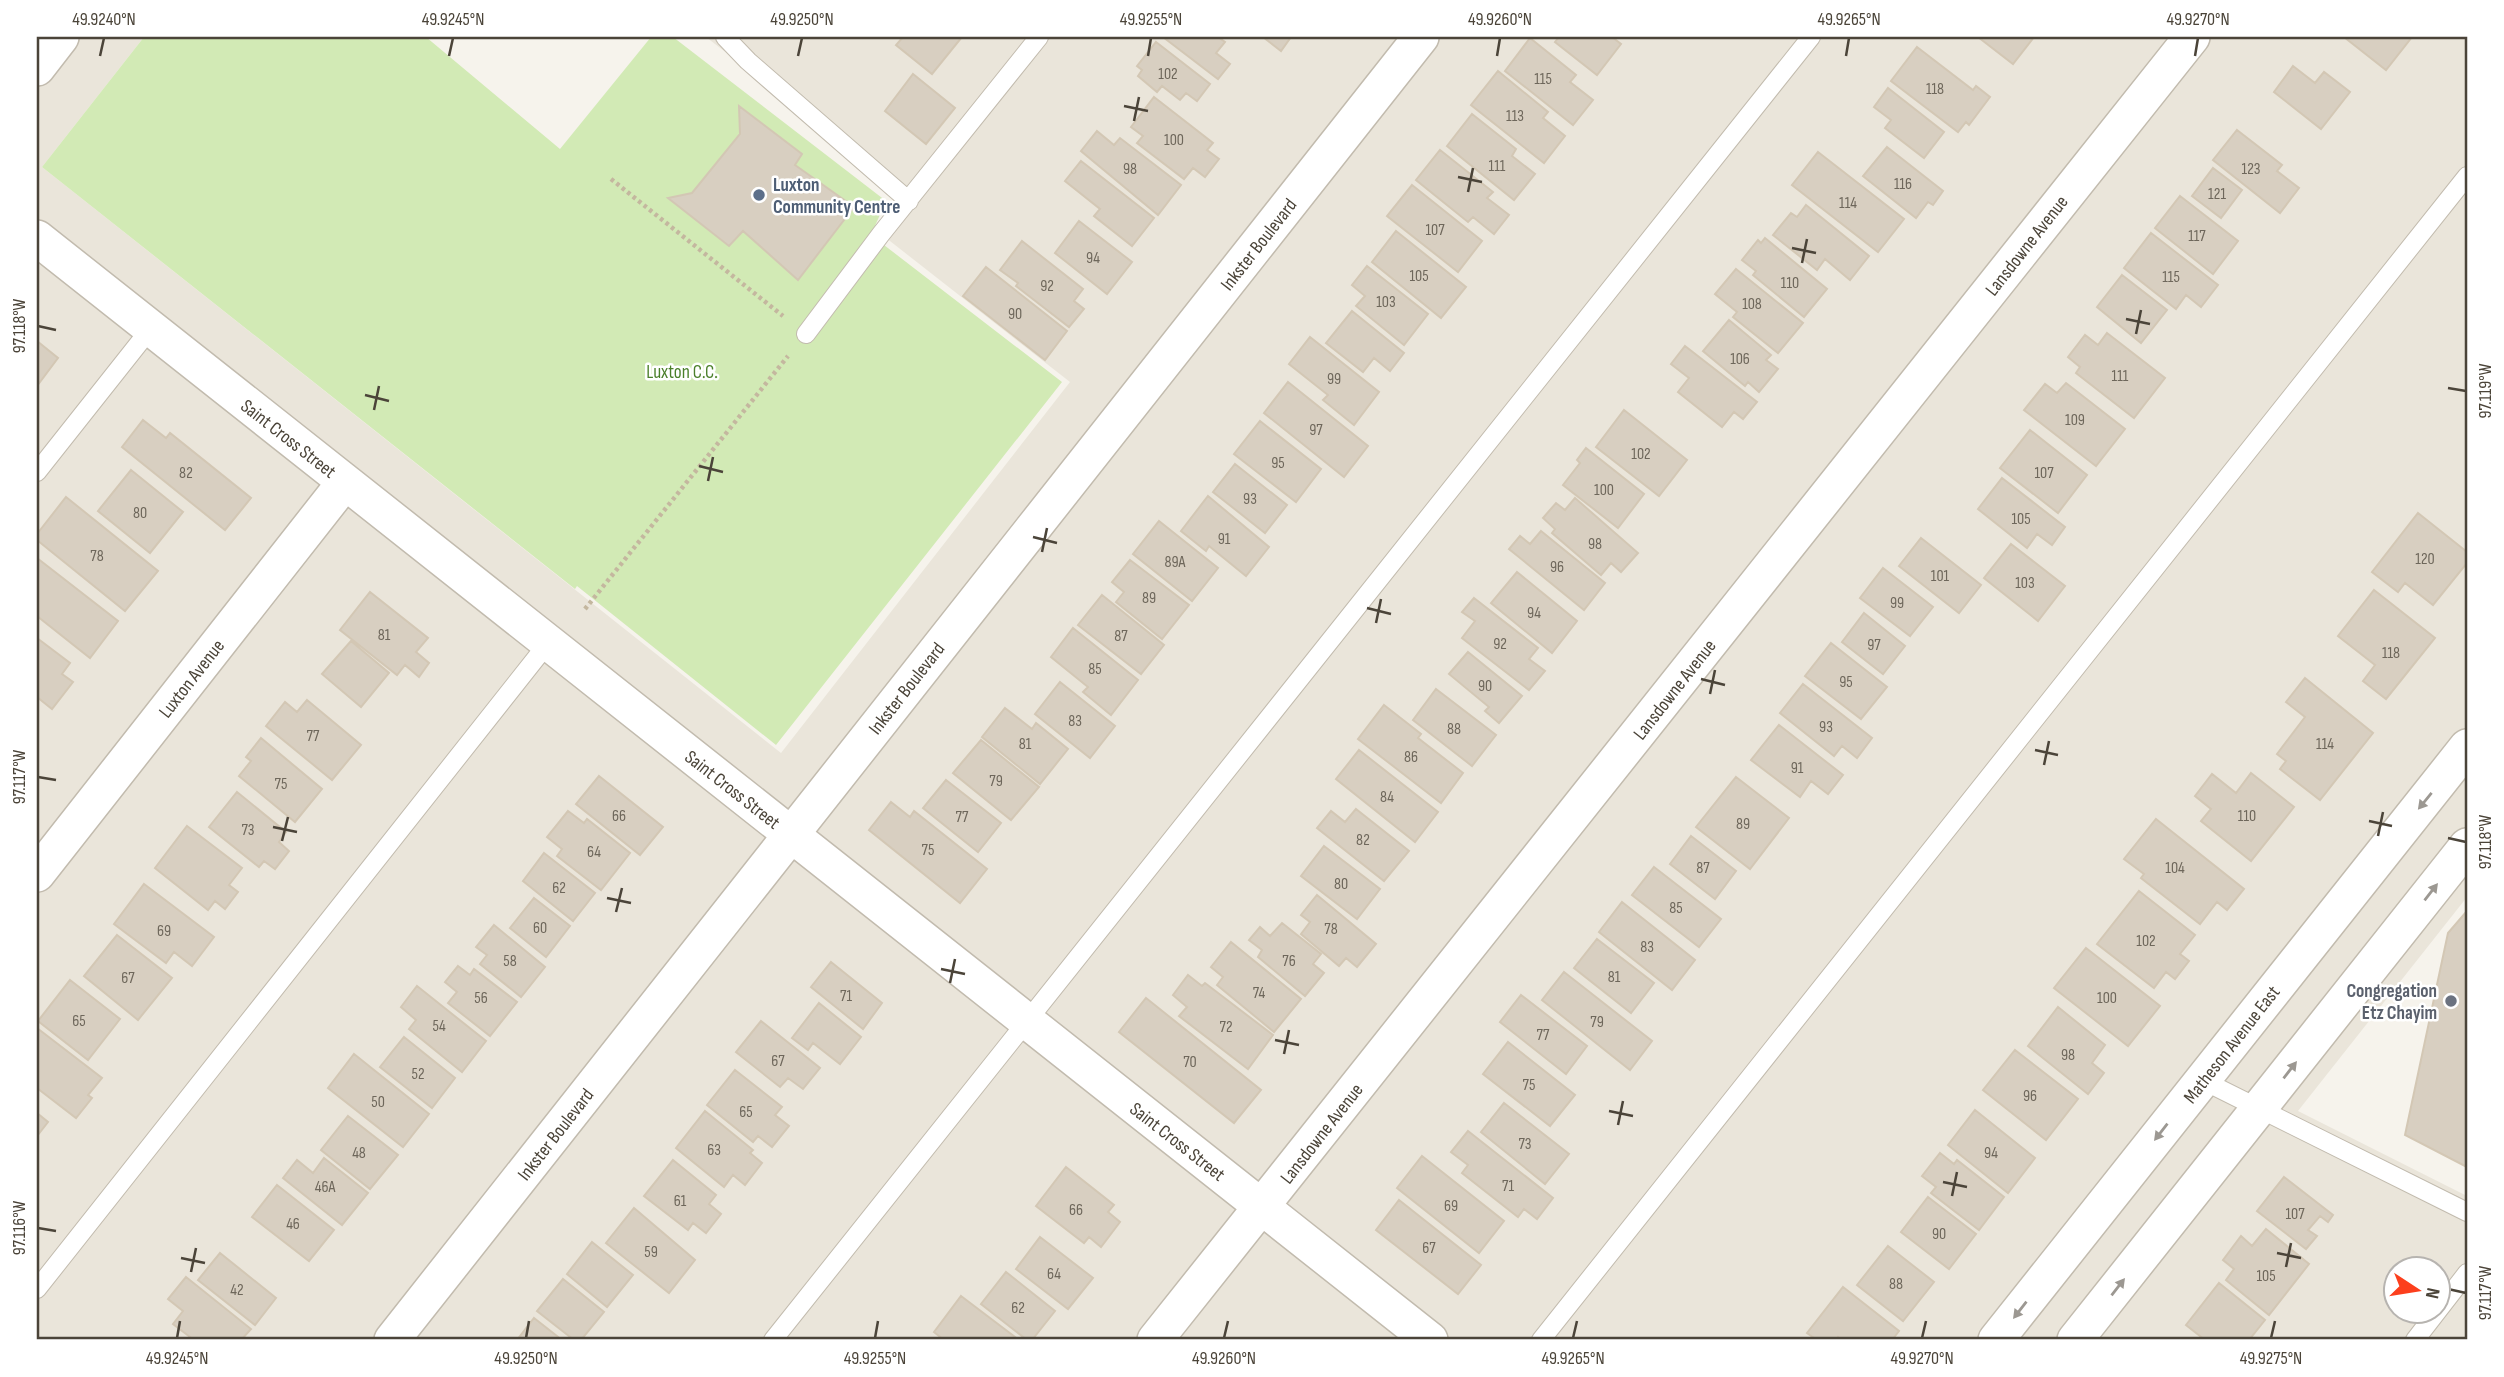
<svg xmlns="http://www.w3.org/2000/svg" width="2504" height="1377" font-family="'Sofia Sans Condensed',sans-serif">
	<rect width="100%" height="100%" fill="#f6f3ec"/>
	<path fill="#eae5da" fill-rule="evenodd" d="M37 37H144L42 167 781 753 1070 382 881 234 908 201 890 180 706 37H2467V897L2298 1111 2467 1196V1340H37ZM2396 1268H2438V1310H2396Z"/>
	<path fill="#d2eab5" d="M144 37H426L560 149 651 37H673L886 201 871 235 1062 382 776 745 577 586 575 589 42 167Z"/>
	<path fill="#d8cfc1" stroke="#d3c7b4" stroke-width="2" d="M903 37H962L932 74 896 45Z
		M1163 37H1218L1225 42 1216 53 1230 64 1218 79Z
		M1263 37H1291L1281 51Z
		M1559 37H1612L1621 44 1597 75 1555 42Z
		M1978 37H2034L2013 64Z
		M2344 37H2412L2386 70Z
		M1530 38 1576 75 1570 82 1593 100 1573 125 1505 71Z
		M1156 42 1210 84 1197 101 1186 93 1180 100 1162 86 1157 92 1138 76 1142 70 1137 66Z
		M1917 47 1973 90 1976 86 1990 97 1969 125 1966 122 1958 132 1891 81Z
		M2293 66 2315 83 2324 72 2350 92 2321 129 2274 92Z
		M1498 71 1548 112 1543 118 1565 136 1544 163 1471 105Z
		M913 74 955 108 926 144 885 111Z
		M1888 88 1944 132 1924 158 1885 128 1891 120 1874 107Z
		M1154 97 1213 143 1207 150 1219 159 1205 177 1193 168 1184 179 1137 143 1143 136 1131 127Z
		M739 106 802 154 795 165 854 207 798 280 743 231 729 246 668 198 692 193 740 134Z
		M1472 114 1516 149 1512 156 1535 174 1514 200 1447 146Z
		M2237 130 2282 165 2277 171 2299 188 2280 213 2213 160Z
		M1097 131 1114 145 1120 138 1181 185 1158 215 1081 151Z
		M1887 147 1943 191 1933 205 1928 202 1916 218 1863 176Z
		M1440 150 1493 192 1487 198 1509 215 1494 234 1473 217 1468 222 1416 180Z
		M1818 152 1904 219 1878 252 1792 185Z
		M1081 161 1154 218 1132 246 1094 216 1100 209 1065 181Z
		M2213 168 2242 190 2221 218 2192 196Z
		M1412 185 1482 241 1458 272 1387 216Z
		M2180 196 2238 241 2213 274 2155 228Z
		M1806 205 1869 256 1850 280 1825 259 1817 270 1773 235 1791 213 1797 217Z
		M1079 221 1132 262 1107 294 1055 253Z
		M1396 231 1466 287 1441 318 1372 262Z
		M2151 233 2218 285 2201 307 2186 295 2176 309 2124 268Z
		M1765 238 1827 289 1804 317 1753 275 1756 271 1742 260 1758 240 1761 243Z
		M1022 241 1083 289 1074 301 1084 309 1069 327 1016 286 1018 283 1000 270Z
		M1367 266 1428 314 1404 345 1356 306 1365 296 1352 285Z
		M986 267 1067 331 1045 360 963 296Z
		M1736 269 1803 323 1778 353 1733 317 1737 312 1715 294Z
		M2122 275 2167 310 2141 343 2097 307Z
		M1352 311 1404 353 1390 371 1374 358 1363 372 1326 343Z
		M1729 320 1771 355 1766 360 1778 369 1759 392 1748 382 1745 386 1703 351Z
		M2107 333 2165 378 2134 418 2076 373 2080 367 2068 357 2085 335 2098 345Z
		M1310 337 1379 392 1354 425 1323 400 1328 395 1289 364Z
		M37 341 58 358 37 386Z
		M1685 346 1757 402 1743 419 1734 412 1722 427 1678 392 1689 378 1671 364Z
		M1288 382 1368 446 1344 477 1264 413Z
		M2066 383 2125 429 2096 466 2024 410 2045 384 2057 393Z
		M1624 410 1687 460 1659 496 1596 447Z
		M143 420 166 438 170 433 251 498 225 530 122 447Z
		M1260 421 1321 469 1296 502 1234 454Z
		M2030 430 2087 475 2058 513 2000 468Z
		M1586 448 1644 494 1618 528 1563 485 1580 463 1577 460Z
		M1235 464 1287 505 1265 533 1213 492Z
		M131 470 183 512 150 553 98 511Z
		M2002 478 2065 527 2052 545 2037 534 2027 548 1978 509Z
		M1208 496 1269 547 1246 576 1209 546 1206 551 1181 531Z
		M66 497 158 571 125 611 37 540V534Z
		M1575 498 1638 553 1621 572 1611 563 1601 575 1552 533 1555 529 1543 518 1556 503 1565 510Z
		M2418 513 2467 552V563L2433 605 2405 583 2398 592 2372 572Z
		M1159 521 1218 568 1192 601 1133 554Z
		M1541 531 1605 583 1584 610 1509 549 1520 536 1530 544Z
		M1921 538 1981 585 1959 613 1899 566Z
		M2011 544 2065 586 2038 621 1984 578Z
		M37 558 118 621 90 658 37 616Z
		M1130 560 1189 605 1162 639 1116 602 1124 592 1112 582Z
		M1883 568 1933 607 1910 636 1860 598Z
		M1517 572 1577 621 1552 653 1491 603Z
		M2374 590 2435 638 2386 699 2363 681 2375 665 2338 636Z
		M370 592 428 638 416 652 429 663 419 677 405 665 397 675 340 630Z
		M1102 595 1164 645 1141 674 1078 625Z
		M1474 598 1538 648 1529 659 1545 671 1529 690 1462 638 1475 621 1462 612Z
		M1864 613 1905 646 1883 674 1842 642Z
		M1073 628 1138 680 1111 715 1083 692 1088 687 1051 657Z
		M37 638 70 663 62 674 73 682 52 709 37 697Z
		M351 641 389 673 361 707 322 674Z
		M1831 643 1887 687 1861 719 1805 676Z
		M1468 652 1522 696 1499 723 1485 711 1489 707 1449 674Z
		M2305 678 2373 733 2320 800 2280 769 2286 761 2277 754 2305 717 2286 702Z
		M1060 682 1115 726 1090 758 1035 714Z
		M1803 684 1872 738 1857 758 1842 746 1834 756 1780 713Z
		M1436 689 1496 735 1472 766 1413 720Z
		M307 700 361 745 332 780 266 726 285 702 297 712Z
		M1384 705 1421 734 1418 738 1463 773 1441 803 1358 739Z
		M1005 708 1032 729 1036 723 1068 749 1040 784 982 737Z
		M1779 725 1843 775 1828 794 1811 781 1800 797 1751 760Z
		M261 738 322 789 295 822 239 776 251 761 246 757Z
		M981 740 1039 787 1011 820 953 773Z
		M1359 750 1438 812 1415 842 1336 779Z
		M2251 773 2294 807 2251 861 2201 821 2211 809 2195 796 2212 774 2236 793Z
		M599 776 663 827 640 855 576 804Z
		M1736 777 1789 818 1750 869 1696 827Z
		M946 780 1001 823 978 852 923 808Z
		M237 792 286 832 279 842 289 851 275 869 264 861 259 867 209 827Z
		M891 802 910 817 914 811 987 869 960 903 869 830Z
		M1356 809 1409 851 1384 881 1317 828 1331 811 1345 822Z
		M568 811 584 823 587 819 630 853 601 890 557 856 562 849 547 837Z
		M2156 819 2244 889 2227 910 2217 902 2200 924 2141 878 2144 874 2124 859Z
		M187 826 242 868 229 885 238 892 225 909 215 901 208 910 155 868Z
		M1691 836 1736 871 1715 899 1670 864Z
		M1324 846 1380 889 1357 919 1301 876Z
		M544 853 595 893 573 921 523 881Z
		M1654 867 1721 919 1699 947 1632 895Z
		M144 884 214 937 192 966 174 952 166 963 114 924Z
		M2139 891 2195 935 2180 954 2189 961 2175 979 2166 972 2154 988 2097 944Z
		M1317 895 1376 944 1357 967 1346 958 1339 966 1301 934 1310 922 1301 915Z
		M534 898 570 926 546 957 510 928Z
		M1622 902 1695 960 1672 990 1599 932Z
		M2467 911V1167L2405 1135 2448 933Z
		M1282 923 1321 954 1313 964 1324 973 1305 996 1258 957 1262 950 1249 940 1260 927 1270 936Z
		M494 925 545 967 521 997 480 964 487 955 476 947Z
		M117 935 172 978 138 1020 84 976Z
		M1597 939 1654 983 1631 1013 1574 968Z
		M1231 942 1301 999 1274 1032 1217 985 1223 977 1211 967Z
		M2086 948 2160 1006 2128 1046 2054 988Z
		M831 962 882 1003 863 1029 811 987Z
		M458 966 470 975 474 969 517 1002 490 1036 448 1003 457 992 445 982Z
		M1564 972 1652 1041 1630 1070 1542 1000Z
		M1188 975 1202 986 1205 983 1273 1035 1248 1069 1179 1016 1187 1007 1173 995Z
		M70 980 120 1019 88 1060 38 1021Z
		M417 986 486 1041 462 1072 409 1029 416 1020 401 1007Z
		M1521 995 1587 1046 1566 1074 1500 1022Z
		M1146 998 1261 1090 1234 1123 1119 1032Z
		M819 1003 861 1037 840 1064 813 1043 808 1050 792 1038Z
		M2058 1007 2105 1045 2092 1063 2104 1073 2088 1094 2028 1046Z
		M761 1021 820 1068 803 1089 788 1078 780 1087 736 1052Z
		M37 1028 102 1078 88 1095 92 1098 76 1118 37 1088Z
		M404 1037 455 1078 432 1108 380 1067Z
		M1508 1042 1575 1095 1550 1126 1483 1074Z
		M2015 1050 2078 1099 2046 1140 1983 1090Z
		M354 1054 429 1114 403 1147 328 1088Z
		M735 1070 782 1107 775 1115 789 1126 772 1147 758 1136 753 1142 707 1105Z
		M1504 1103 1569 1154 1545 1184 1481 1132Z
		M1975 1110 2035 1158 2008 1193 1948 1145Z
		M705 1111 753 1150 750 1153 762 1163 745 1185 733 1175 724 1187 676 1148Z
		M37 1113 48 1122 37 1136Z
		M348 1116 398 1155 370 1189 321 1150Z
		M1468 1131 1553 1198 1537 1219 1524 1209 1518 1217 1462 1173 1468 1165 1451 1152Z
		M1940 1153 1954 1164 1957 1160 2004 1197 1979 1230 1931 1193 1936 1187 1922 1176Z
		M1422 1156 1504 1221 1479 1253 1397 1188Z
		M324 1158 368 1193 342 1225 283 1178 297 1160 313 1173Z
		M673 1160 716 1195 709 1204 721 1214 706 1233 693 1223 688 1230 644 1196Z
		M1066 1167 1114 1205 1108 1212 1120 1222 1101 1247 1089 1237 1084 1243 1036 1206Z
		M2284 1177 2333 1215 2328 1222 2320 1216 2308 1230 2317 1236 2306 1249 2257 1211Z
		M277 1185 334 1230 309 1261 252 1217Z
		M1928 1197 1976 1234 1949 1269 1901 1232Z
		M1399 1200 1481 1265 1458 1294 1376 1230Z
		M634 1208 695 1260 669 1293 606 1243Z
		M2266 1229 2309 1264 2269 1315 2226 1280 2234 1269 2223 1260 2241 1236 2252 1246Z
		M1040 1237 1093 1278 1068 1309 1016 1269Z
		M592 1242 633 1275 607 1307 567 1274Z
		M1888 1246 1934 1282 1903 1321 1857 1285Z
		M220 1253 276 1298 255 1325 198 1280Z
		M1006 1272 1055 1311 1032 1340H1027L981 1304Z
		M186 1277 251 1329 241 1340H194L173 1324 183 1311 168 1299Z
		M563 1279 604 1312 581 1340H574L537 1311Z
		M2219 1283 2265 1320 2249 1340H2205L2186 1325Z
		M1843 1287 1899 1331 1892 1340H1842L1838 1337 1836 1340H1817L1807 1333Z
		M961 1296 1019 1340H944L934 1332Z
		M534 1318 562 1340H517Z"/>
	<g fill="none" stroke-linecap="round" stroke-linejoin="round">
		<defs>
			<path id="service" d="M725 37 748 61 909 201
				M806 334 881 234 1039 37
				M37 472 151 328
				M2202 1080 2467 1212
				M37 1289 548 643
				M773 1340 1811 37
				M1541 1340 2467 176
				M2415 1340 2467 1273"/>
			<path id="minor" d="M37 68 61 37
				M37 238 1430 1340
				M37 874 345 482
				M392 1340 1421 37
				M1155 1340 2192 37
				M1996 1340 2467 747
				M2075 1340 2467 846"/>
		</defs>
		<use href="#service" stroke="#c2bbae" stroke-width="20"/>
		<use href="#minor" stroke="#c2bbae" stroke-width="38"/>
		<path stroke="#c4b79f" stroke-width="4.5" stroke-dasharray="3.5 3.5" stroke-linecap="butt" d="M611 179 783 316
			M585 609 788 356"/>
		<use href="#service" stroke="#fff" stroke-width="18"/>
		<use href="#minor" stroke="#fff" stroke-width="35"/>
	</g>
	<defs><path id="oneway-solid" d="M-6-.8H1V-3.2L6.5 0L1 3.2V.8H-6Z" transform="scale(1.75)"/></defs>
	<g fill="#9c9892">
		<use href="#oneway-solid" transform="translate(2425 801) rotate(129)"/>
		<use href="#oneway-solid" transform="translate(2431 892) rotate(-52)"/>
		<use href="#oneway-solid" transform="translate(2290 1070) rotate(-52)"/>
		<use href="#oneway-solid" transform="translate(2161 1132) rotate(128)"/>
		<use href="#oneway-solid" transform="translate(2118 1287) rotate(-52)"/>
		<use href="#oneway-solid" transform="translate(2020 1310) rotate(128)"/>
	</g>
	<path fill="none" stroke="#4b4439" stroke-width="2.5" d="M100 56 104 38M449 56 453 38M798 56 802 38M1148 56 1151 38M1497 56 1500 38M1846 56 1849 38M2195 56 2198 38M1124 106 1148 111M1134 121 1139 97M1458 177 1482 182M1468 192 1473 168M1792 248 1816 253M1802 263 1807 239M2126 319 2150 324M38 326 56 330M2136 334 2141 310M2448 388 2466 391M365 395 389 401M374 410 379 386M699 466 723 472M708 481 713 457M1033 537 1057 543M1042 552 1047 528M1367 608 1391 614M1376 623 1381 599M1701 679 1725 685M1710 694 1715 670M2035 750 2058 755M2044 765 2049 741M38 777 56 780M2369 821 2392 826M273 827 297 832M2378 836 2383 812M2448 838 2466 842M282 841 288 817M607 898 631 903M616 912 622 888M941 969 965 974M950 983 955 959M1275 1040 1299 1045M1284 1054 1289 1030M1609 1111 1633 1116M1618 1125 1623 1101M1943 1182 1967 1187M1952 1196 1957 1172M38 1228 56 1231M2277 1253 2301 1258M181 1258 205 1263M2286 1267 2291 1243M191 1272 196 1248M2448 1289 2466 1293M177 1338 180 1321M526 1338 529 1321M875 1338 878 1321M1224 1338 1228 1321M1573 1338 1577 1321M1922 1338 1926 1321M2271 1338 2275 1321"/>
	<circle fill="#5c6f8a" stroke="#fff" stroke-width="2.5" cx="759" cy="195" r="7"/>
	<circle fill="#6b7280" stroke="#fff" stroke-width="2.5" cx="2451" cy="1001" r="7"/>
	<g text-anchor="middle" stroke-width="5" stroke-linejoin="round" paint-order="stroke">
		<g font-size="16" fill="#6e675b">
			<text x="1168" y="79">102</text>
			<text x="1543" y="84">115</text>
			<text x="1935" y="94">118</text>
			<text x="1515" y="121">113</text>
			<text x="1174" y="145">100</text>
			<text x="1497" y="171">111</text>
			<text x="1130" y="174">98</text>
			<text x="2251" y="174">123</text>
			<text x="1903" y="189">116</text>
			<text x="2217" y="199">121</text>
			<text x="1848" y="208">114</text>
			<text x="1435" y="235">107</text>
			<text x="2197" y="241">117</text>
			<text x="1093" y="263">94</text>
			<text x="1419" y="281">105</text>
			<text x="2171" y="282">115</text>
			<text x="1790" y="288">110</text>
			<text x="1047" y="291">92</text>
			<text x="1386" y="307">103</text>
			<text x="1752" y="309">108</text>
			<text x="1015" y="319">90</text>
			<text x="1740" y="364">106</text>
			<text x="2120" y="381">111</text>
			<text x="1334" y="384">99</text>
			<text x="2075" y="425">109</text>
			<text x="1316" y="435">97</text>
			<text x="1641" y="459">102</text>
			<text x="1278" y="468">95</text>
			<text x="186" y="478">82</text>
			<text x="2044" y="478">107</text>
			<text x="1604" y="495">100</text>
			<text x="1250" y="504">93</text>
			<text x="140" y="518">80</text>
			<text x="2021" y="524">105</text>
			<text x="1224" y="544">91</text>
			<text x="1595" y="549">98</text>
			<text x="97" y="561">78</text>
			<text x="2425" y="564">120</text>
			<text x="1175" y="567">89A</text>
			<text x="1557" y="572">96</text>
			<text x="1940" y="581">101</text>
			<text x="2025" y="588">103</text>
			<text x="1149" y="603">89</text>
			<text x="1897" y="608">99</text>
			<text x="1534" y="618">94</text>
			<text x="384" y="640">81</text>
			<text x="1121" y="641">87</text>
			<text x="1500" y="649">92</text>
			<text x="1874" y="650">97</text>
			<text x="2391" y="658">118</text>
			<text x="1095" y="674">85</text>
			<text x="1846" y="687">95</text>
			<text x="1485" y="691">90</text>
			<text x="1075" y="726">83</text>
			<text x="1826" y="732">93</text>
			<text x="1454" y="734">88</text>
			<text x="313" y="741">77</text>
			<text x="1025" y="749">81</text>
			<text x="2325" y="749">114</text>
			<text x="1411" y="762">86</text>
			<text x="1797" y="773">91</text>
			<text x="996" y="786">79</text>
			<text x="281" y="789">75</text>
			<text x="1387" y="802">84</text>
			<text x="619" y="821">66</text>
			<text x="2247" y="821">110</text>
			<text x="962" y="822">77</text>
			<text x="1743" y="829">89</text>
			<text x="248" y="835">73</text>
			<text x="1363" y="845">82</text>
			<text x="928" y="855">75</text>
			<text x="594" y="857">64</text>
			<text x="1703" y="873">87</text>
			<text x="2175" y="873">104</text>
			<text x="1341" y="889">80</text>
			<text x="559" y="893">62</text>
			<text x="1676" y="913">85</text>
			<text x="540" y="933">60</text>
			<text x="1331" y="934">78</text>
			<text x="164" y="936">69</text>
			<text x="2146" y="946">102</text>
			<text x="1647" y="952">83</text>
			<text x="510" y="966">58</text>
			<text x="1289" y="966">76</text>
			<text x="1614" y="982">81</text>
			<text x="128" y="983">67</text>
			<text x="1259" y="998">74</text>
			<text x="846" y="1001">71</text>
			<text x="481" y="1003">56</text>
			<text x="2107" y="1003">100</text>
			<text x="79" y="1026">65</text>
			<text x="1597" y="1027">79</text>
			<text x="439" y="1031">54</text>
			<text x="1226" y="1032">72</text>
			<text x="1543" y="1040">77</text>
			<text x="2068" y="1060">98</text>
			<text x="778" y="1066">67</text>
			<text x="1190" y="1067">70</text>
			<text x="418" y="1079">52</text>
			<text x="1529" y="1090">75</text>
			<text x="2030" y="1101">96</text>
			<text x="378" y="1107">50</text>
			<text x="746" y="1117">65</text>
			<text x="1525" y="1149">73</text>
			<text x="714" y="1155">63</text>
			<text x="359" y="1158">48</text>
			<text x="1991" y="1158">94</text>
			<text x="1508" y="1191">71</text>
			<text x="325" y="1192">46A</text>
			<text x="680" y="1206">61</text>
			<text x="1451" y="1211">69</text>
			<text x="1076" y="1215">66</text>
			<text x="2295" y="1219">107</text>
			<text x="293" y="1229">46</text>
			<text x="1939" y="1239">90</text>
			<text x="1429" y="1253">67</text>
			<text x="651" y="1257">59</text>
			<text x="1054" y="1279">64</text>
			<text x="2266" y="1281">105</text>
			<text x="1896" y="1289">88</text>
			<text x="237" y="1295">42</text>
			<text x="1018" y="1313">62</text>
		</g>
		<g font-size="19" font-weight="bold" fill="#4e5e75" stroke="#fff" text-anchor="start">
			<text x="773" y="191">Luxton<tspan x="773" dy="22">Community Centre</tspan></text>
		</g>
		<g font-size="19" fill="#4b4439" stroke="#fff">
			<text transform="translate(1258 244) rotate(-52)" y="7">Inkster Boulevard</text>
			<text transform="translate(2026 245) rotate(-52)" y="7">Lansdowne Avenue</text>
			<text transform="translate(289 438) rotate(38)" y="7">Saint Cross Street</text>
			<text transform="translate(191 678) rotate(-52)" y="7">Luxton Avenue</text>
			<text transform="translate(906 688) rotate(-52)" y="7">Inkster Boulevard</text>
			<text transform="translate(1674 689) rotate(-52)" y="7">Lansdowne Avenue</text>
			<text transform="translate(733 789) rotate(38)" y="7">Saint Cross Street</text>
			<text transform="translate(2231 1044) rotate(-52)" y="7">Matheson Avenue East</text>
			<text transform="translate(1321 1133) rotate(-52)" y="7">Lansdowne Avenue</text>
			<text transform="translate(555 1134) rotate(-52)" y="7">Inkster Boulevard</text>
			<text transform="translate(1178 1141) rotate(38)" y="7">Saint Cross Street</text>
		</g>
		<g font-size="19" fill="#4a7f2a" stroke="#fff">
			<text x="682" y="378">Luxton C.C.</text>
		</g>
		<g font-size="19" font-weight="bold" fill="#5b616d" stroke="#fff" text-anchor="end">
			<text x="2437" y="997">Congregation<tspan x="2437" dy="22">Etz Chayim</tspan></text>
		</g>
	</g>
	<rect width="2504" height="1377" fill="none" stroke="#ffffff" stroke-width="77"/>
	<g transform="translate(2417 1290) rotate(102)"><circle r="33" fill="#ffffff" stroke="#b7b4b0" stroke-width="2"/>
	<path d="M0-5L12 26L0 18L-12 26Z" fill="#fc3f1d"/>
	<text y="-10" font-size="19" font-weight="bold" text-anchor="middle" fill="#4b4439">N</text>
	</g>
	<rect x="38" y="38" width="2428" height="1300" fill="none" stroke="#4b4439" stroke-width="2.5"/>
	<g font-size="18" text-anchor="middle" fill="#4b4439">
		<text x="104" y="25">49.9240°N</text>
		<text x="453" y="25">49.9245°N</text>
		<text x="802" y="25">49.9250°N</text>
		<text x="1151" y="25">49.9255°N</text>
		<text x="1500" y="25">49.9260°N</text>
		<text x="1849" y="25">49.9265°N</text>
		<text x="2198" y="25">49.9270°N</text>
		<text transform="translate(19 326) rotate(-90)" y="6">97.118°W</text>
		<text transform="translate(2485 391) rotate(-90)" y="6">97.119°W</text>
		<text transform="translate(19 777) rotate(-90)" y="6">97.117°W</text>
		<text transform="translate(2485 842) rotate(-90)" y="6">97.118°W</text>
		<text transform="translate(19 1228) rotate(-90)" y="6">97.116°W</text>
		<text transform="translate(2485 1293) rotate(-90)" y="6">97.117°W</text>
		<text x="177" y="1364">49.9245°N</text>
		<text x="526" y="1364">49.9250°N</text>
		<text x="875" y="1364">49.9255°N</text>
		<text x="1224" y="1364">49.9260°N</text>
		<text x="1573" y="1364">49.9265°N</text>
		<text x="1922" y="1364">49.9270°N</text>
		<text x="2271" y="1364">49.9275°N</text>
	</g>
</svg>
